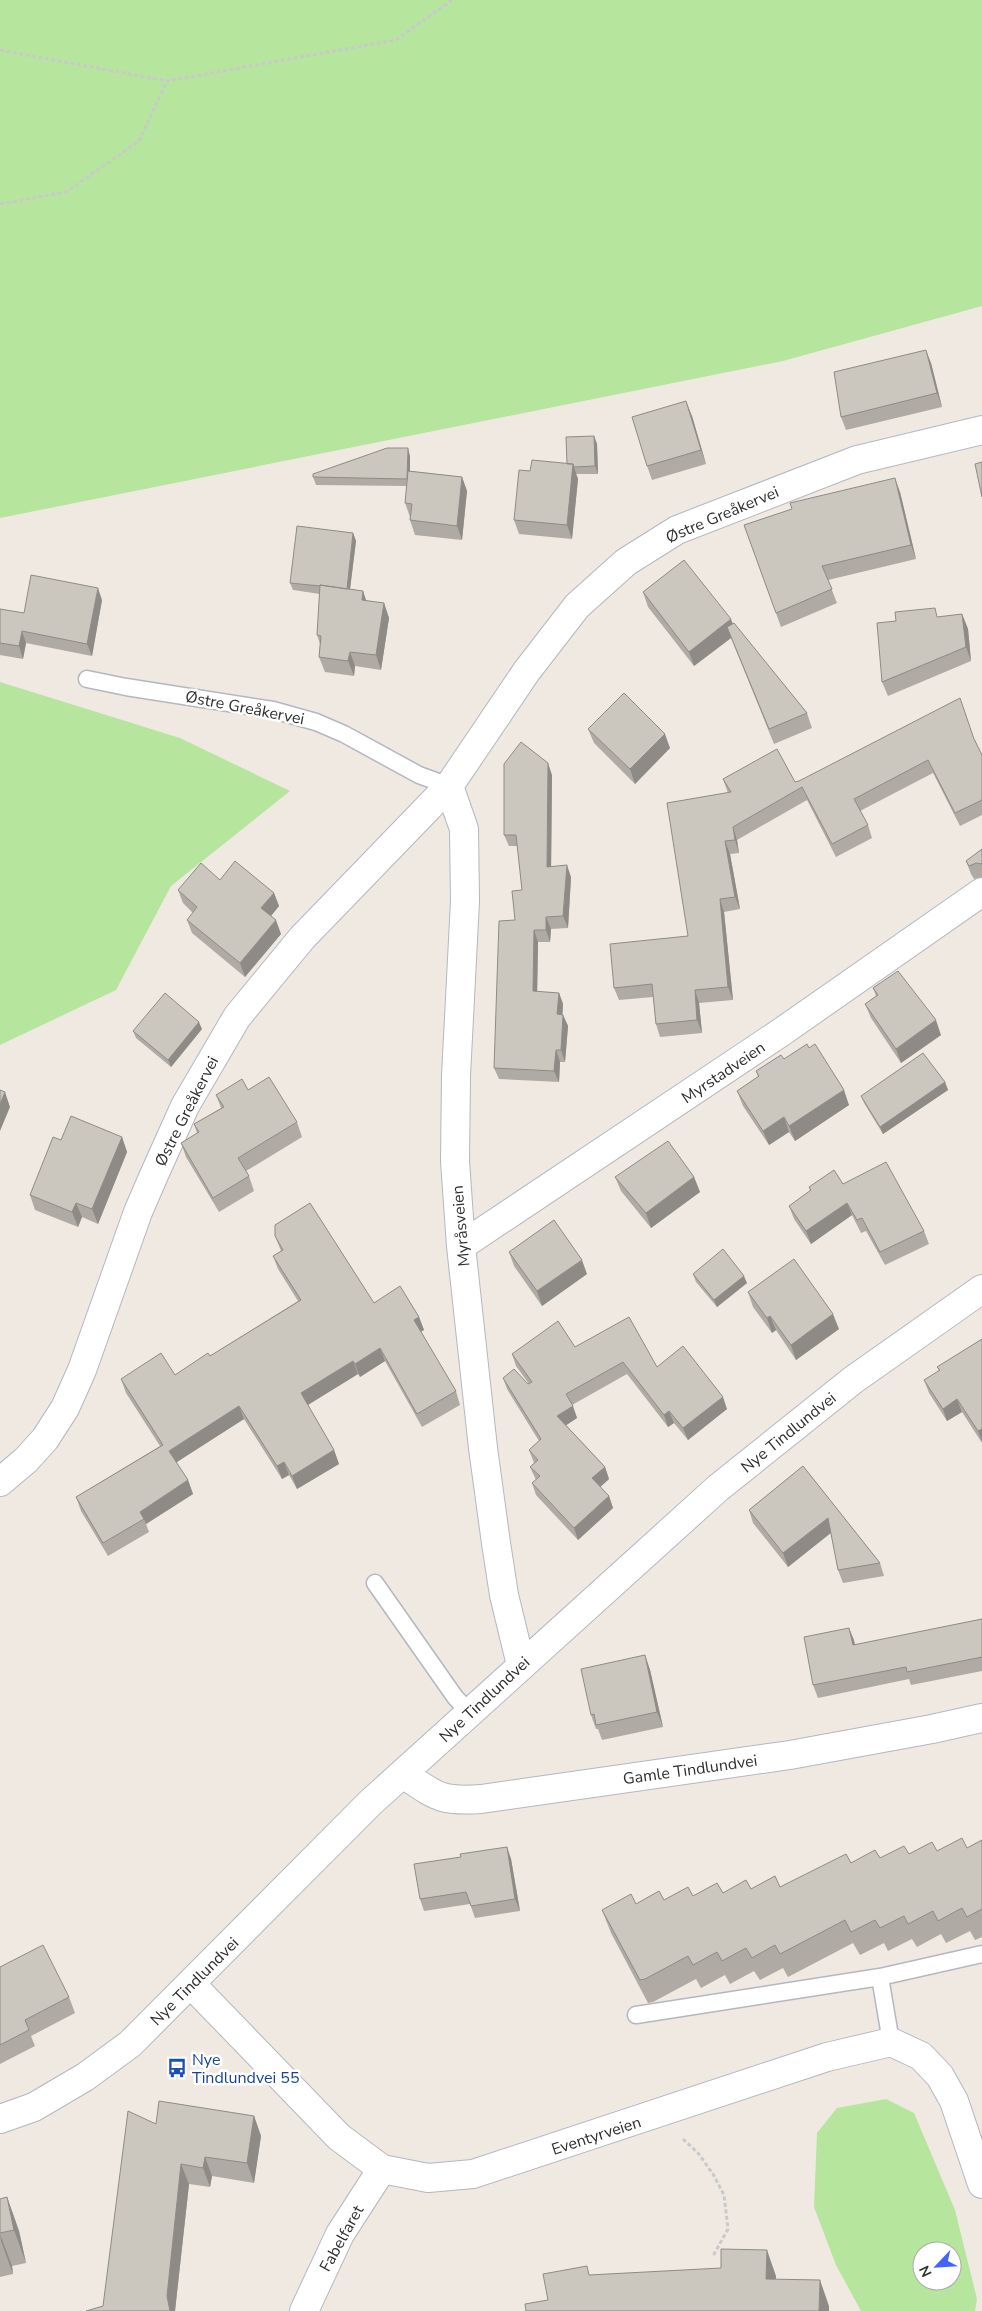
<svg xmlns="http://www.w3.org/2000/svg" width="982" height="2311" font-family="'Nunito Sans',sans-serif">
	<rect width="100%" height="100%" fill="#efe9e1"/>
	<path fill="#b6e59e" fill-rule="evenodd" d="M0 0H982V306L783 361 0 518Z
		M0 682 180 738 290 791 171 886 116 990 0 1045Z
		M886 2099 914 2113 955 2210 977 2299 975 2311H861L836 2265 814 2207 817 2133 837 2108ZM922 2251H952V2281H922Z"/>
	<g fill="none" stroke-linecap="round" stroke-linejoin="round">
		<defs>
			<path id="service" d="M87 679 126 687 273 710 316 722 344 734 419 775 449 786
				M375 1583 455 1697 469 1712
				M880 1977 891 2042
				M636 2015 880 1977 982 1954"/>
			<path id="minor" d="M449 786 464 829 465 901 456 1076 455 1161 461 1246 483 1448 496 1543 504 1595 521 1665
				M461 1246 780 1033 982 892
				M0 1482 26 1460 45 1439 65 1408 82 1370 138 1212 154 1175 185 1106 237 1017 302 938 449 786 526 672 577 606 626 562 677 530 857 460 982 430
				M403 1774C436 1796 440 1802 481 1799L790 1755 932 1729 982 1718
				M191 1984 339 2137 382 2169 428 2178 473 2174 827 2057 891 2042 921 2056 940 2076 954 2101 982 2184
				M0 2119 34 2107 85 2077 130 2044 370 1803 718 1488 853 1380 982 1289
				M304 2311 340 2234 382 2169"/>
		</defs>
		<use href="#service" stroke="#b4b7c1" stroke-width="19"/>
		<use href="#minor" stroke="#b4b7c1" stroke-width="30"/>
		<path stroke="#c9c9c9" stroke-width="3" stroke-dasharray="4 2.5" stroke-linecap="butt" d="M0 50 167 81
			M0 204 66 192 139 141 167 81 396 40 452 0
			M683 2139 698 2153 713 2174 724 2195 728 2229 713 2256"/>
		<use href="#service" stroke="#fff" stroke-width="16"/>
		<use href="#minor" stroke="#fff" stroke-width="28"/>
	</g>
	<path fill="#afaba4" d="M931 363 942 407 846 430 841 417Z
		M692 416 706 464 652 480 647 466Z
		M594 436 597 444 598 474H576L578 479 572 539 519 534 514 520 530 471 567 464Z
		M410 456V471L462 477 467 491 462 540 415 535 410 520V517L405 503 407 486 316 485 313 477Z
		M900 492 916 559 828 580 837 603 781 627 744 525Z
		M353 533 356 541 350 589 363 591 366 601 384 603 389 618 381 670 355 666 354 676 325 672 319 657 320 644 317 635 320 594 293 590 290 583Z
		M643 592 733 623 807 713 812 728 774 744 731 638 694 666 648 607Z
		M102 600 92 656 26 643 23 659 0 655V609L24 613Z
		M962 614 968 629 971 661 888 696 882 682 938 617Z
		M588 729 670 748 635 784 594 743Z
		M975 740 982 755V815L960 826 933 773 860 811 868 825 872 838 836 857 807 800 737 840 739 853 730 854 740 909 724 912 733 1000 699 1003 702 1033 660 1037 656 1024 653 997 619 1000 614 988 688 936 728 793 723 779 795 782Z
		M552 775 551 866 571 877 568 928 551 929 550 942H538L537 992 559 993 563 1004 562 1014 563 1015 568 1026 565 1062H560L559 1082 499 1079 494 1068 515 920 522 890 518 846H509L504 835Z
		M982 849V877L974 879 971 874 966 861Z
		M220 880 274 893 279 906 271 916 281 934 245 977 192 933 187 920 193 913 183 903 178 890Z
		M873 988 941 1035 901 1063 871 1018 865 1004 876 996Z
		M202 1029 171 1067 136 1038 133 1031Z
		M809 1048 849 1105 795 1141 789 1132 769 1145 743 1106 737 1091 758 1077 756 1071Z
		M945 1082 948 1090 883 1134 864 1103 861 1096Z
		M248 1090 297 1122 302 1137 246 1171 249 1176 254 1191 219 1212 186 1157 181 1143 197 1133 194 1124 221 1108 216 1095Z
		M122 1137 127 1152 98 1224 82 1217 78 1227 35 1210 30 1195 61 1140Z
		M615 1177H694L700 1192 651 1228 621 1191Z
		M843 1184 924 1231 929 1244 885 1265 866 1231 861 1233 852 1215 811 1244 794 1219 789 1206 810 1191 809 1187Z
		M275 1236 374 1303 419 1317 424 1330 421 1332 456 1391 460 1405 422 1427 385 1361 360 1377 358 1374 308 1405 334 1450 339 1464 297 1489 289 1475 282 1479 244 1419 176 1462 188 1480 193 1494 146 1524 149 1532 108 1556 81 1511 76 1497 160 1446 126 1393 121 1379 175 1375 210 1356 298 1301 278 1269 273 1256 281 1251Z
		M509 1252 587 1274 542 1306 514 1266Z
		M693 1274 747 1283 717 1307 696 1282Z
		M748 1292 839 1329 796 1360 776 1330 772 1333 753 1307Z
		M982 1339V1443L962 1412 947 1421 929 1393 924 1380 939 1371 937 1367Z
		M575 1347 657 1367 727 1409 688 1440 674 1423 668 1427 627 1374 572 1405 577 1418 566 1425 605 1467 609 1479 600 1487 609 1496 613 1508 578 1540 536 1495 532 1483 536 1480 530 1467 534 1463 529 1450 539 1441 507 1389 503 1378 529 1384 516 1366 512 1354Z
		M803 1466 880 1563 884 1576 843 1583 838 1570 831 1533 788 1567 753 1523 749 1510Z
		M982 1619V1671L911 1685 909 1679 818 1698 813 1685 849 1628 855 1645Z
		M645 1655 650 1670 663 1727 602 1740 598 1729H596L591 1715Z
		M982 1840V1937L975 1940 970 1931 946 1943 941 1934 917 1947 912 1939 888 1951 884 1943 860 1955 853 1943 788 1977 783 1968 760 1980 754 1971 730 1984 725 1975 701 1988 696 1979 653 2002 648 2003 611 1933 602 1910 636 1904 751 1889 780 1887 851 1863 909 1854 967 1848Z
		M507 1847 511 1859 520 1911 475 1918 470 1904 424 1911 420 1899 461 1857Z
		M0 1967 69 1997 75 2013 31 2036 35 2046 0 2064Z
		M254 2116 261 2136 254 2183 212 2176 210 2187 189 2184 175 2311H86L103 2306 156 2124Z
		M7 2197 19 2231 26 2263 12 2266 13 2274 0 2277V2199Z"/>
	<path fill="#8e8b86" d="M926 350 931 363 942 407 937 393Z
		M686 401 692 416 706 464 701 450Z
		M594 436 597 444 598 474 595 466Z
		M408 448 410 456V487L407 479Z
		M573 464 578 479 572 539 567 525Z
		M462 477 467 491 462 540 457 526Z
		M895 478 900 492 916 559 911 545Z
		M353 533 356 541 349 597 347 590Z
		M98 588 102 600 92 656 87 644Z
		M363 591 368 606 362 600Z
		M384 603 389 618 381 670 376 655Z
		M962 614 968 629 971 661 966 647Z
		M731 619 736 633 727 627 731 638 694 666 689 652Z
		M22 631 26 643 23 659 19 646Z
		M350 652 355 666 354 676 348 661Z
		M665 734 670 748 635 784 630 769Z
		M548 763 552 775 551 879 547 867Z
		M733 827 737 840 739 853 735 840Z
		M725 841 730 854 740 909 735 897Z
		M567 865 571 877 568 928 563 916Z
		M274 893 279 906 266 922 261 908Z
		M720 899 724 912 733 1000 728 987Z
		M546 917 551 929 550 942 546 930Z
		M276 920 281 934 245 977 240 963Z
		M534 930 538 942 537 1003 533 991Z
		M695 990 699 1003 702 1033 697 1020Z
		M559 993 563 1004 562 1026 557 1014Z
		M563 1015 568 1026 565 1062 561 1050Z
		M936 1020 941 1035 901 1063 896 1049Z
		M199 1022 202 1029 171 1067 168 1060Z
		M556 1050 560 1062 559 1082 554 1071Z
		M945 1082 948 1090 883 1134 880 1127Z
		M844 1090 849 1105 795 1141 789 1126Z
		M5 1092 10 1107 0 1131V1104Z
		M784 1117 789 1132 769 1145 763 1131Z
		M122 1137 127 1152 98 1224 92 1209Z
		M694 1177 700 1192 651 1228 646 1213Z
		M76 1203 82 1217 78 1227 72 1212Z
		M847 1203 852 1215 811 1244 806 1231Z
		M582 1260 587 1274 542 1306 537 1291Z
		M744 1276 747 1283 717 1307 714 1300Z
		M833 1314 839 1329 796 1360 791 1345Z
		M770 1316 776 1330 772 1333 767 1318Z
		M419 1317 424 1330 418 1333 414 1320Z
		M380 1348 385 1361 360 1377 355 1364Z
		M353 1361 358 1374 306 1406 301 1393Z
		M723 1397 727 1409 688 1440 683 1428Z
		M957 1399 962 1412 947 1421 943 1409Z
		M239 1406 244 1419 174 1464 169 1451Z
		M573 1406 577 1418 562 1428 557 1416Z
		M669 1411 674 1423 668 1427 664 1415Z
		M982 1429V1442L978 1431Z
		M334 1450 339 1464 297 1489 292 1476Z
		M284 1462 289 1475 282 1479 277 1466Z
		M605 1467 609 1479 597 1490 592 1478Z
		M188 1480 193 1494 146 1524 144 1519 140 1512Z
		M609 1496 613 1508 578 1540 574 1528Z
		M828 1518 833 1531 788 1567 783 1553Z
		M849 1628 854 1640 858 1658 853 1645Z
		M645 1655 650 1670 663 1727 657 1712Z
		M507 1847 511 1859 520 1911 515 1899Z
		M254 2116 261 2136 254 2183 247 2163Z
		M205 2157 212 2176 210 2187 203 2168Z
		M181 2164 189 2184 175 2311H170L167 2296Z
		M7 2197 19 2231 26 2263 14 2230Z
		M0 2234 12 2266 13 2274 1 2241Z
		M767 2250 776 2276 775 2305 766 2279Z
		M820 2280 829 2306V2311H819Z"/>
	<path fill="#cbc7bf" stroke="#8e8b86" d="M926 350 937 393 841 417 834 372Z
		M686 401 701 450 647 466 632 417Z
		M594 436 595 466 574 467 573 464H567L566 437Z
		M387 448H408L407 479 313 477V474Z
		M532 460 573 464 567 525 514 520 519 470 530 471Z
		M982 462V497L975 464Z
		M408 471 462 477 457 526 410 520 412 504 405 503Z
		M895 478 911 545 822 566 832 589 776 613 744 525 792 509 790 503Z
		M297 526 353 533 347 589 320 585V586L290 583Z
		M684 560 731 619 689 652 643 592Z
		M31 575 98 588 87 644 22 631 19 646 0 643V609L24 613Z
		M320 585 363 591 362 600 384 603 376 655 350 652 348 661 319 657 321 636 317 635Z
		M935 608 937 617 962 614 966 647 882 682 877 623 896 621 895 612Z
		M734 623 807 713 769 729 727 627Z
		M624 693 665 734 630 769 588 729Z
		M960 698 974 739 982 755V800L955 813 928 760 854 799 868 825 832 844 802 787 733 827 735 840 725 841 735 897 720 899 728 987 695 990 697 1020 656 1024 652 984 614 988 610 944 688 936 667 803 731 792 723 779 777 749 795 782 799 781Z
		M521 742 548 763 547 867 567 865 563 916 546 917V930H534L533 991 559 993 557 1014 563 1015 561 1050H556L554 1071 494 1068 499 921 515 920 512 891 522 890 516 835H504V764Z
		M982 849V864L976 863 969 866 966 861Z
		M235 861 274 893 261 908 276 920 240 963 187 920 197 907 178 890 201 863 220 880Z
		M898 971 936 1020 896 1049 865 1004 878 995 873 988Z
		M165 993 199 1022 168 1060 133 1031Z
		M807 1044 809 1048 815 1044 844 1090 789 1126 784 1117 763 1131 737 1091 759 1076 756 1071 781 1055 784 1059Z
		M923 1053 945 1082 880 1127 861 1096Z
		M269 1077 297 1122 238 1158 249 1176 213 1198 181 1143 199 1132 194 1124 224 1107 216 1095 242 1079 248 1090Z
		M0 1090 5 1092 0 1104Z
		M71 1116 122 1137 92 1209 76 1203 72 1212 30 1195 53 1137 61 1140Z
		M668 1141 694 1177 646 1213 615 1177Z
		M886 1162 924 1231 880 1252 862 1218 857 1220 847 1203 806 1231 789 1206 811 1190 809 1187 834 1170 843 1184Z
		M310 1203 374 1303 400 1286 419 1317 414 1320 456 1391 417 1414 380 1348 355 1364 353 1361 301 1393 334 1450 292 1476 284 1462 277 1466 239 1406 169 1451 188 1480 140 1512 144 1519 103 1543 76 1497 163 1445 121 1379 161 1353 175 1375 208 1353 210 1356 301 1300 273 1256 283 1250 275 1236V1225Z
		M554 1220 582 1260 537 1291 509 1252Z
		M723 1249 744 1276 714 1300 693 1274Z
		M794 1259 833 1314 791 1345 770 1316 767 1318 748 1292Z
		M629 1317 657 1367 683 1346 723 1397 683 1428 669 1411 664 1415 623 1362 566 1394 573 1406 557 1416 605 1467 592 1478 609 1496 574 1528 532 1483 540 1476 530 1467 538 1460 529 1450 541 1439 503 1378 514 1369 528 1384 532 1382 512 1354 558 1321 575 1347Z
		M982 1339V1429L978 1431 957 1399 943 1409 924 1380 940 1370 937 1367Z
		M803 1466 880 1563 838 1570 828 1518 783 1553 749 1510Z
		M982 1619V1657L907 1672 906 1667 813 1685 804 1637 849 1628 853 1645Z
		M645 1655 657 1712 596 1725 594 1714 591 1715 581 1669Z
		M962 1838 967 1848 982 1840V1909L967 1917 962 1908 938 1921 933 1911 908 1924 904 1916 880 1928 875 1920 851 1932 845 1920 780 1954 775 1945 752 1958 746 1948 722 1961 717 1952 693 1965 688 1956 645 1979 640 1980 602 1910 631 1894 636 1904 659 1891 664 1900 688 1887 693 1896 717 1883 723 1893 746 1880 751 1889 775 1876 780 1887 846 1854 851 1863 875 1850 880 1858 904 1846 909 1854 932 1842 937 1851Z
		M507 1847 515 1899 471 1906 466 1892 420 1899 414 1864 461 1857 460 1854Z
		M43 1945 69 1997 25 2020 29 2030 0 2045V1967Z
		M159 2101 254 2116 247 2163 205 2157 203 2168 181 2164 167 2296 170 2311H86L103 2306 128 2111 156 2124Z
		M7 2197 14 2230 0 2233V2199Z
		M721 2249 767 2250 766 2279 820 2280 819 2311H526L525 2304 548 2300 543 2274 587 2266 589 2275 721 2268Z"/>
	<defs>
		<symbol id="bus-bare" viewBox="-9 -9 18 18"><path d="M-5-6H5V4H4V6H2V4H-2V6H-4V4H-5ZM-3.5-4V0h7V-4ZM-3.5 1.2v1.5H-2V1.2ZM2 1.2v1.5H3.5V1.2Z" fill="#1a4fb4" stroke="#fff" stroke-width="2.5" paint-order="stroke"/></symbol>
	</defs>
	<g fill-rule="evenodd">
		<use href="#bus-bare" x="163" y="2054" width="28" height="28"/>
	</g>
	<g text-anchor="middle" stroke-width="5" stroke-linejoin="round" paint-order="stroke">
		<g font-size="16" fill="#2e2e2e" stroke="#fff">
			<text transform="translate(722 514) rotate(-23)" y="6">Østre Greåkervei</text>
			<text transform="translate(245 707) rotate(11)" y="6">Østre Greåkervei</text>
			<text transform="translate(723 1072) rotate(-34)" y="6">Myrstadveien</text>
			<text transform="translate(186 1111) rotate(-63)" y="6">Østre Greåkervei</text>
			<text transform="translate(460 1226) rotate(-95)" y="6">Myråsveien</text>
			<text transform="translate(788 1432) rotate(-39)" y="6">Nye Tindlundvei</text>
			<text transform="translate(484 1699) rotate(-43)" y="6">Nye Tindlundvei</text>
			<text transform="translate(690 1769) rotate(-8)" y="6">Gamle Tindlundvei</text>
			<text transform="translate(194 1981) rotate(-45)" y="6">Nye Tindlundvei</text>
			<text transform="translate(596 2135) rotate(-18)" y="6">Eventyrveien</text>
			<text transform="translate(341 2238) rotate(-61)" y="6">Fabelfaret</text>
		</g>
		<g font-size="16" fill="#164399" stroke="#fff" text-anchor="start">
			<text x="192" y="2065">Nye<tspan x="192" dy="18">Tindlundvei 55</tspan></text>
		</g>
	</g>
	<g transform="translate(937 2266) rotate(245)"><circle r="24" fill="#ffffff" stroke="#ababab"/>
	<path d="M0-4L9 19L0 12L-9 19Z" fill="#4264fb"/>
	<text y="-8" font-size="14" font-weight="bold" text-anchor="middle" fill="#2e2e2e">N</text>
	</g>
</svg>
